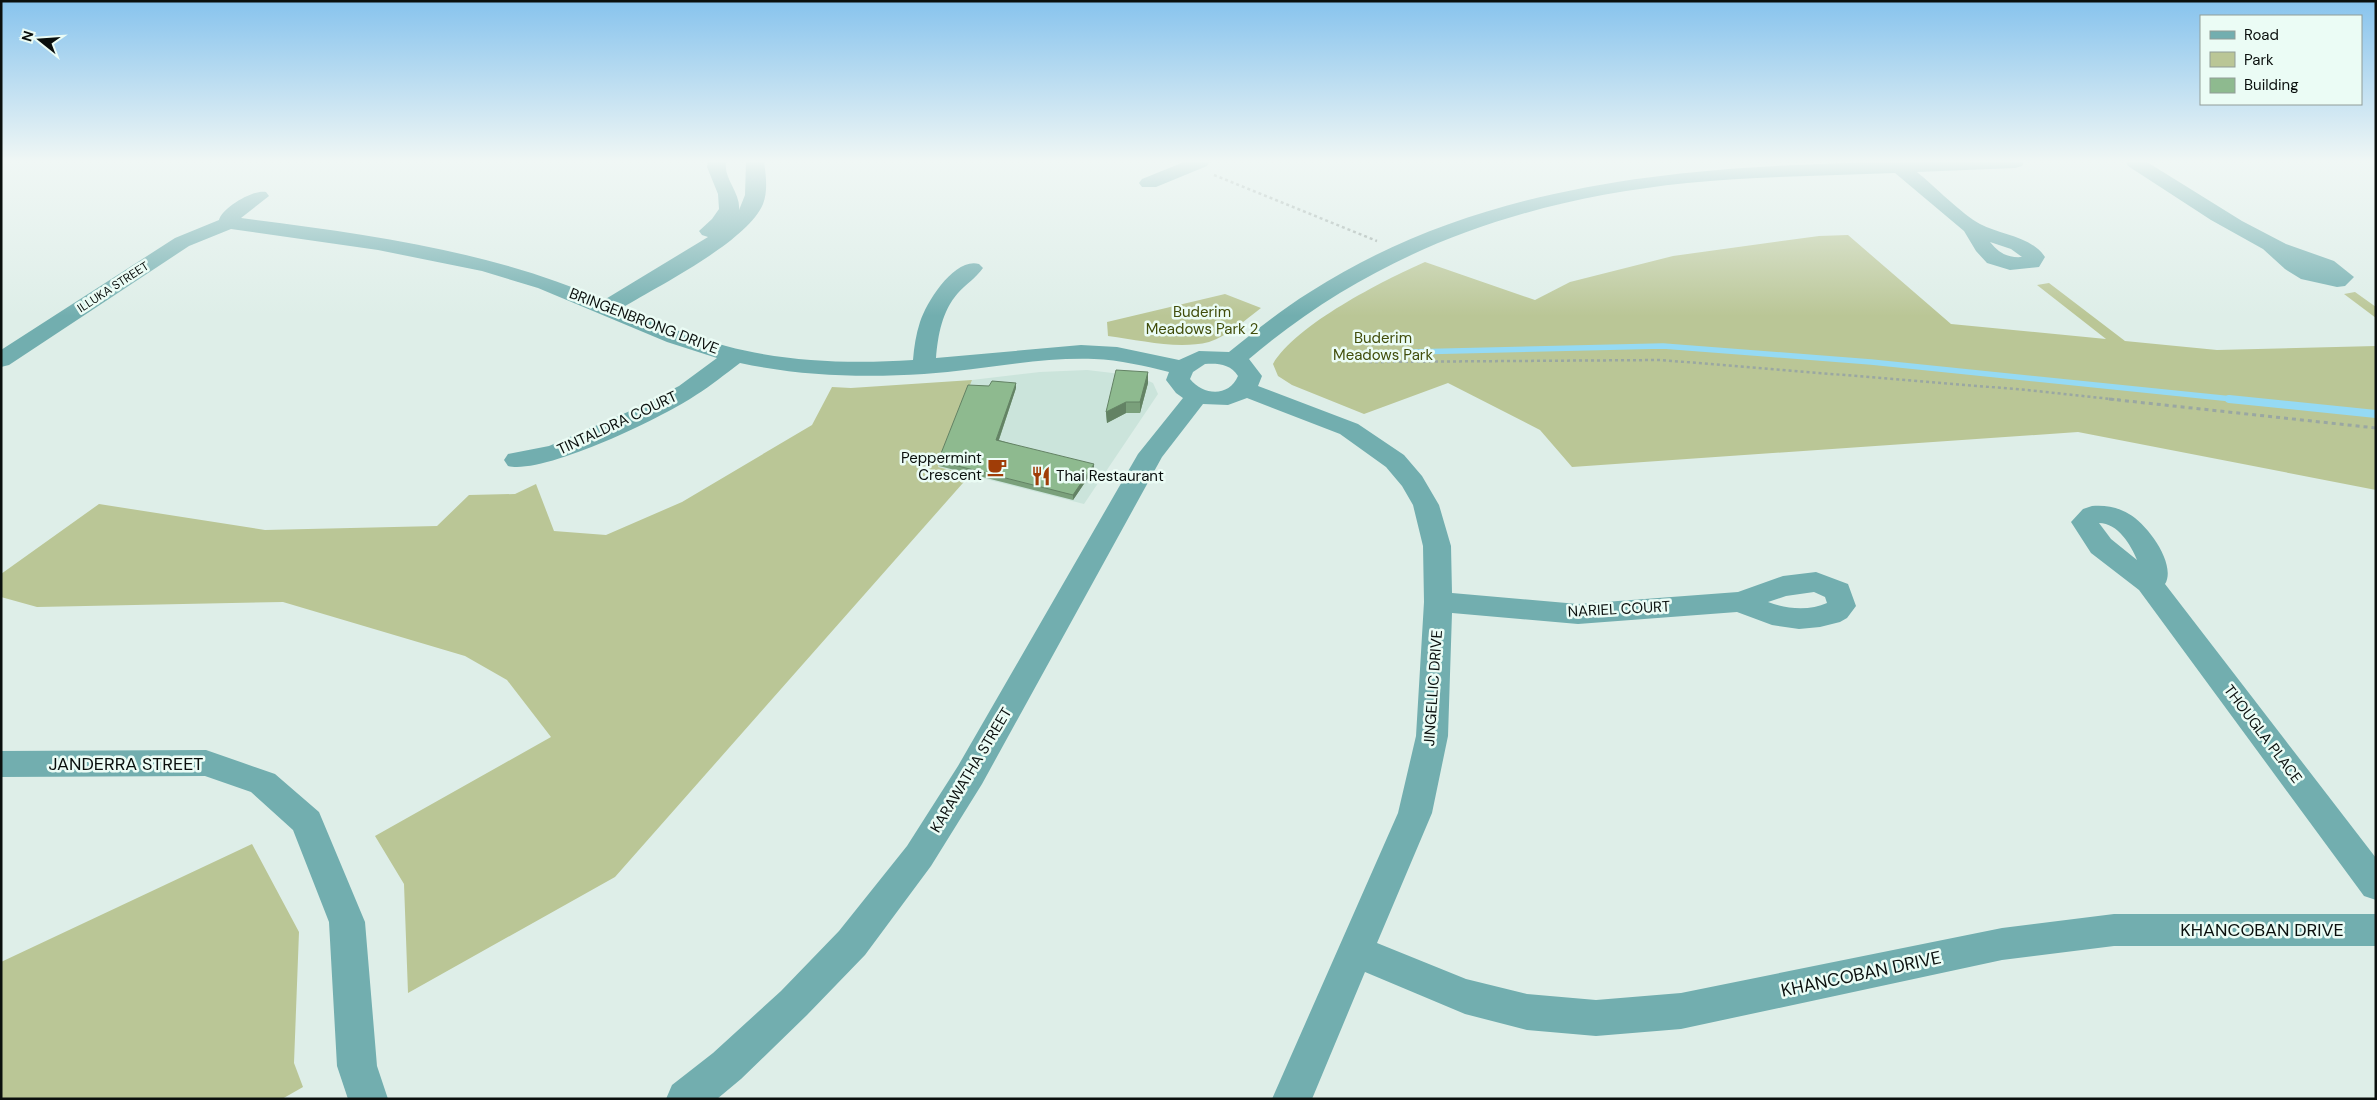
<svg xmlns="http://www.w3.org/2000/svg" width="2377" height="1100" font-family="'DM Sans',sans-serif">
	<rect width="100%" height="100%" fill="#deeee8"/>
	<path fill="#cbe4db" d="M1087 370 1138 376 1153 383 1158 394 1084 504 938 467 972 380 1040 372Z"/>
	<path fill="#bac696" d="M1848 235 1951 324 2106 339 2037 285 2049 283 2125 341 2217 350 2376 346V490L2078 432 1572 467 1540 430 1448 383 1364 414 1292 385 1278 376 1273 364C1295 325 1384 280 1425 262L1535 300 1570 282 1673 256 1819 236Z
		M2355 292 2376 307V318L2344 294Z
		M1225 294 1261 308C1245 320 1228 336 1209 342 1177 350 1141 340 1108 336L1107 322Z
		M972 380 938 467 970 475 615 877 408 993 404 884 375 836 551 737 507 680 465 656 283 602 37 607 1 597V574L99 504 265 530 437 526 469 495 515 494 536 484 554 531 606 535 682 502 812 425 832 387 851 388Z
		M252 844 299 932 294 1063 303 1087 282 1099H1V962Z"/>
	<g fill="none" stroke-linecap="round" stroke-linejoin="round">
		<path stroke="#95daf4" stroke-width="5.5" d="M1410 352 1663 346 1871 362 2242 400"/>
		<path stroke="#95daf4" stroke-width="8" d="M2229 399 2376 414"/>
		<path stroke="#9aa7a2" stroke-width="2.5" stroke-dasharray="3 3" stroke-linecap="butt" d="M1214 175 1377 241
			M1369 362 1661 360 2027 390 2120 400"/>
		<path stroke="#9aa7a2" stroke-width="3" stroke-dasharray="4 4" stroke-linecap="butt" d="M2109 399 2376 428"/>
		<path fill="#72aeaf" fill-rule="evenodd" d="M708 162H726C723 178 741 193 739 210L745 195 746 162H764C766 174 768 192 763 204 747 242 658 286 622 308 656 322 691 337 726 346 786 362 851 364 913 360 914 347 916 334 920 322 927 301 955 257 979 264L983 268C976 278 966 284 958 293 942 311 938 335 936 358L1081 345 1117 347 1179 360 1199 351 1229 352C1255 331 1281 310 1310 292 1520 157 1784 162 2024 162L2022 166 2015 168 1917 172C1933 185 1963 215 1980 224 2001 235 2031 236 2045 257L2039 267 2010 270 1987 263 1976 251 1964 231 1895 173C1826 176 1756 176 1687 183 1522 200 1376 251 1249 359L1262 376 1258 386 1358 424 1404 455 1422 476 1439 505 1451 546 1452 593 1578 604 1738 592 1783 576 1816 572 1848 584 1856 606 1847 618 1840 622 1820 627 1799 629 1772 625 1737 612 1578 624 1452 613 1448 736 1432 813 1377 943 1466 979 1527 994 1596 1000 1681 993 2002 928 2114 914H2376V946H2114L2002 960 1681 1029 1596 1036 1527 1030 1465 1014 1365 972 1312 1099H1272L1398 813 1416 736 1424 602 1423 546 1413 505 1402 486 1386 467 1340 434 1247 398 1228 405 1203 404 1162 457 982 784 931 866 865 955 807 1015 741 1079 717 1099H666L672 1085 713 1053 781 991 839 931 907 846 958 766 1138 454 1183 398 1176 393 1166 380 1169 372C1145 366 1120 360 1094 359 1038 357 981 370 924 374 863 378 800 376 740 363 725 374 711 386 696 395 664 417 544 475 508 466L504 460 508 454 549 446 630 411 679 386 717 358 667 342 538 288 482 271 378 250 231 229 189 246 9 365 1 367V350L175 238 219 220C222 208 253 189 266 192L269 196 241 218C365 234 489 250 604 300L708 237 702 235 699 231 712 219 719 209 718 194 707 167ZM1990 242 2011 249 2022 257C2007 258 1999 253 1990 242ZM1205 364C1217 363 1231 364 1238 376 1229 397 1204 396 1190 379L1193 372ZM1814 592 1825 597 1827 603C1810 611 1785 609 1768 602L1786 596Z
			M1184 162H1209L1207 166 1156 187H1142L1139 183 1142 179Z
			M2126 162H2147L2242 221 2286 244 2334 261 2354 277 2345 286 2337 287 2301 279 2285 269 2263 249 2211 220 2128 166Z
			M2092 506C2106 505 2117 507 2129 514 2147 524 2177 564 2165 584L2376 858V900L2364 896 2139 590 2091 553 2071 522 2083 509ZM2099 523C2118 523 2131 545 2137 560L2111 539Z
			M206 750 275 774 319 812 365 922 377 1066 388 1099H348L337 1066 329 922 293 830 251 792 205 776 1 777V751Z"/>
	</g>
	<path fill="#7aa07b" d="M1148 372V383L1140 413H1126L1107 423 1106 412Z
		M1016 388 999 440 1094 469 1073 500 939 466 938 461Z"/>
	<path fill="#638264" d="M1148 372V383L1140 413V402Z
		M1016 383V388L997 445 996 440Z
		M1126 402V413L1107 423 1106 412Z
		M1094 464V469L1073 500V495Z"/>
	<path fill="#8eba8f" stroke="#638264" d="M1116 370 1148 372 1140 402H1126L1106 412Z
		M992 381 1016 383 996 440 1094 464 1073 495 938 461 968 385 989 386Z"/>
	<linearGradient id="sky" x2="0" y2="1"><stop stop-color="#87c3ed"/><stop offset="0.51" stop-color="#f0f7f5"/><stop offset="1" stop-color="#f0f7f5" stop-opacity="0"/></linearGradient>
	<rect width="2377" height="316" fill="url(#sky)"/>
	<defs>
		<symbol id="cafe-bare" viewBox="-9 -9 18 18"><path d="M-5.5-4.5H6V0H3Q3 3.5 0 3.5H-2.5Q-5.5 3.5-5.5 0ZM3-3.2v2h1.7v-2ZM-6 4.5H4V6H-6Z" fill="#a03d07" stroke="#ebfcf5" stroke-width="2.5" paint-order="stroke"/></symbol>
		<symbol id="restaurant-bare" viewBox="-9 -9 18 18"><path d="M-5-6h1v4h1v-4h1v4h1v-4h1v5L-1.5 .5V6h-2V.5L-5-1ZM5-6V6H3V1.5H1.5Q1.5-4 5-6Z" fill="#a03d07" stroke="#ebfcf5" stroke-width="2.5" paint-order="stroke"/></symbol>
	</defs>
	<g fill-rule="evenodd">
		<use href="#cafe-bare" x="983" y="453" width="28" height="28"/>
		<use href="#restaurant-bare" x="1027" y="462" width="28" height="28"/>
	</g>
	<g text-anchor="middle" stroke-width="5" stroke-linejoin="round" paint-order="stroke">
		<g font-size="12" fill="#0a0f0d" stroke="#ebfcf5">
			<text transform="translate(113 287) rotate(-33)" y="4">ILLUKA STREET</text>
		</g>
		<g font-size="15" fill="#414d0b" stroke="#ebfcf5">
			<text x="1202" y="317">Buderim<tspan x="1202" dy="17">Meadows Park 2</tspan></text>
			<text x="1383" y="343">Buderim<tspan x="1383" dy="17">Meadows Park</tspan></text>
		</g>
		<g font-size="15" fill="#0a0f0d" stroke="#ebfcf5">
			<text transform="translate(644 321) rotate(21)" y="5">BRINGENBRONG DRIVE</text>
			<text transform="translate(617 423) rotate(-25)" y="5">TINTALDRA COURT</text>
			<text transform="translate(1619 609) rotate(-3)" y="5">NARIEL COURT</text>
			<text transform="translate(1433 688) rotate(-86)" y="5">JINGELLIC DRIVE</text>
			<text transform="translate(2263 734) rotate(53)" y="5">THOUGLA PLACE</text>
			<text transform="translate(971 770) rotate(-59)" y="5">KARAWATHA STREET</text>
		</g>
		<g font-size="15" fill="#0a0f0d" stroke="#ebfcf5" text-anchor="end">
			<text x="982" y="463">Peppermint<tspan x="982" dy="17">Crescent</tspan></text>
			<text x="1056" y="481" text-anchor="start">Thai Restaurant</text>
		</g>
		<g font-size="18" fill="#0a0f0d" stroke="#ebfcf5">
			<text x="126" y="770">JANDERRA STREET</text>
			<text x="2262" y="936">KHANCOBAN DRIVE</text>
			<text transform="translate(1861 974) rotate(-12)" y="6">KHANCOBAN DRIVE</text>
		</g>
	</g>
	<rect width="2377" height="1100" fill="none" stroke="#0a0f0d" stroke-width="5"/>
	<rect x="2200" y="15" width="162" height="90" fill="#ebfcf5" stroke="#919d98"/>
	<rect x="2210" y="31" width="25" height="8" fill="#72aeaf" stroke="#919d98"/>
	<text x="2244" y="40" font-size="15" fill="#0a0f0d">Road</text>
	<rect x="2210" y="52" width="25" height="15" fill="#bac696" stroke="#919d98"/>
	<text x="2244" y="65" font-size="15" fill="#0a0f0d">Park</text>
	<rect x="2210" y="78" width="25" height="15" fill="#8eba8f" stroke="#919d98"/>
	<text x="2244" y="90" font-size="15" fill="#0a0f0d">Building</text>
	<g transform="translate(40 40) rotate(287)" stroke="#ebfcf5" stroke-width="4" paint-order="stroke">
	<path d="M0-4L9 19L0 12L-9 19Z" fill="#0a0f0d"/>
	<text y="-8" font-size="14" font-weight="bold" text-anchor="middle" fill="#0a0f0d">N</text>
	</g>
</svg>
